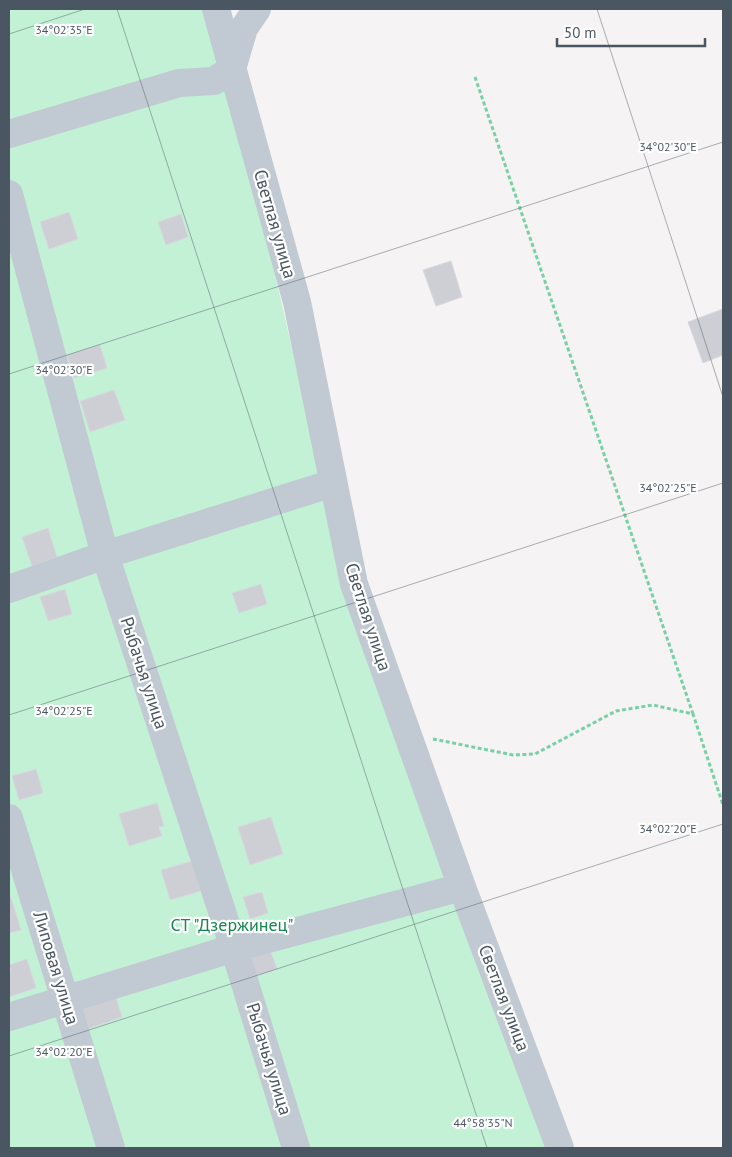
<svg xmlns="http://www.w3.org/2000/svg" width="732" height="1157" font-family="'PT Sans',sans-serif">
	<rect width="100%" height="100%" fill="#f5f3f3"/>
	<path fill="#c3f1d5" d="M9 9H208L231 83 345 579 551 1148H9Z"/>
	<path fill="#cdcfd5" stroke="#d7d9de" d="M69 212 78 239 49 249 40 222Z
		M181 214 188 237 166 245 158 222Z
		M451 261 462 297 436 306 423 270Z
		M723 309V355L703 363 688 322Z
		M100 345 107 368 74 378 67 355Z
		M114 390 125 420 90 432 80 401Z
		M48 528 57 557 32 566 22 537Z
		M261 584 267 604 239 613 232 593Z
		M65 589 72 614 48 621 40 597Z
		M36 769 43 793 19 800 12 776Z
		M157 803 164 826 159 827 162 836 129 846 119 814Z
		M271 817 283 854 250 865 238 827Z
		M192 861 201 891 170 900 161 870Z
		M262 892 268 913 250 919 243 897Z
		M9 897H11L21 930 9 933Z
		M269 946 277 969 255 976 248 953Z
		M27 959 36 988 9 997V972H11L9 965Z
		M115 994 122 1017 88 1029 80 1006Z"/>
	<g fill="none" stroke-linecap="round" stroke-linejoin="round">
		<path stroke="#7ad0a6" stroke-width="3" stroke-dasharray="4 2.5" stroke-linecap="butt" d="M475 77 693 714
			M433 739 513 755 535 754 616 711 653 705 693 714 723 805"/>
		<path stroke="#c1cad2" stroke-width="28" d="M216 9 297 302 354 584 462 887 560 1148
			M9 134 179 83 214 81 232 69 244 28 257 9
			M9 194 105 555 234 948 296 1148
			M9 589 105 555 333 483
			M9 818 111 1148
			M9 1017 234 948 462 887"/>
	</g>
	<path fill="none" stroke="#4a5661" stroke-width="1" stroke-opacity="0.45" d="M117 9 487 1148M597 9 723 397M9 34 85 9M9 374 723 142M9 715 723 483M9 1056 723 824"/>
	<g text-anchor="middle" stroke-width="4.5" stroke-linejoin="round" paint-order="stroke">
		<g font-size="18" fill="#4a5661" stroke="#fff">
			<text transform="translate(275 224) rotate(74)" y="6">Светлая улица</text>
			<text transform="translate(368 617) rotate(72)" y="6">Светлая улица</text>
			<text transform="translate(144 673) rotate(72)" y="6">Рыбачья улица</text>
			<text transform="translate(56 968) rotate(73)" y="6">Липовая улица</text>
			<text transform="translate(504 998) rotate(69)" y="6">Светлая улица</text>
			<text transform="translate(269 1059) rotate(73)" y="6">Рыбачья улица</text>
		</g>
		<g font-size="18" fill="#17864f" stroke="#fff">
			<text x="232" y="931">СТ "Дзержинец"</text>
		</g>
	</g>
	<g font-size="12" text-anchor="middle" fill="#4a5661" stroke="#fff" stroke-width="4.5" stroke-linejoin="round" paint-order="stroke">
		<text x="64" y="34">34°02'35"E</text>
		<text x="668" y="151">34°02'30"E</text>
		<text x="64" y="374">34°02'30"E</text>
		<text x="668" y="492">34°02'25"E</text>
		<text x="64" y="715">34°02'25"E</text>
		<text x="668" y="833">34°02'20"E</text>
		<text x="64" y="1056">34°02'20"E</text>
		<text x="483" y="1127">44°58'35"N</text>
	</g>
	<rect width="732" height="1157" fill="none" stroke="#4a5661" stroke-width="20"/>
	<path d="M557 38v8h148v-8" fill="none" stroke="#4a5661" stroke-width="2.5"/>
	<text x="564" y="38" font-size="15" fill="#4a5661" stroke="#ffffff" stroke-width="4" paint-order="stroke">50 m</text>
</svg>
